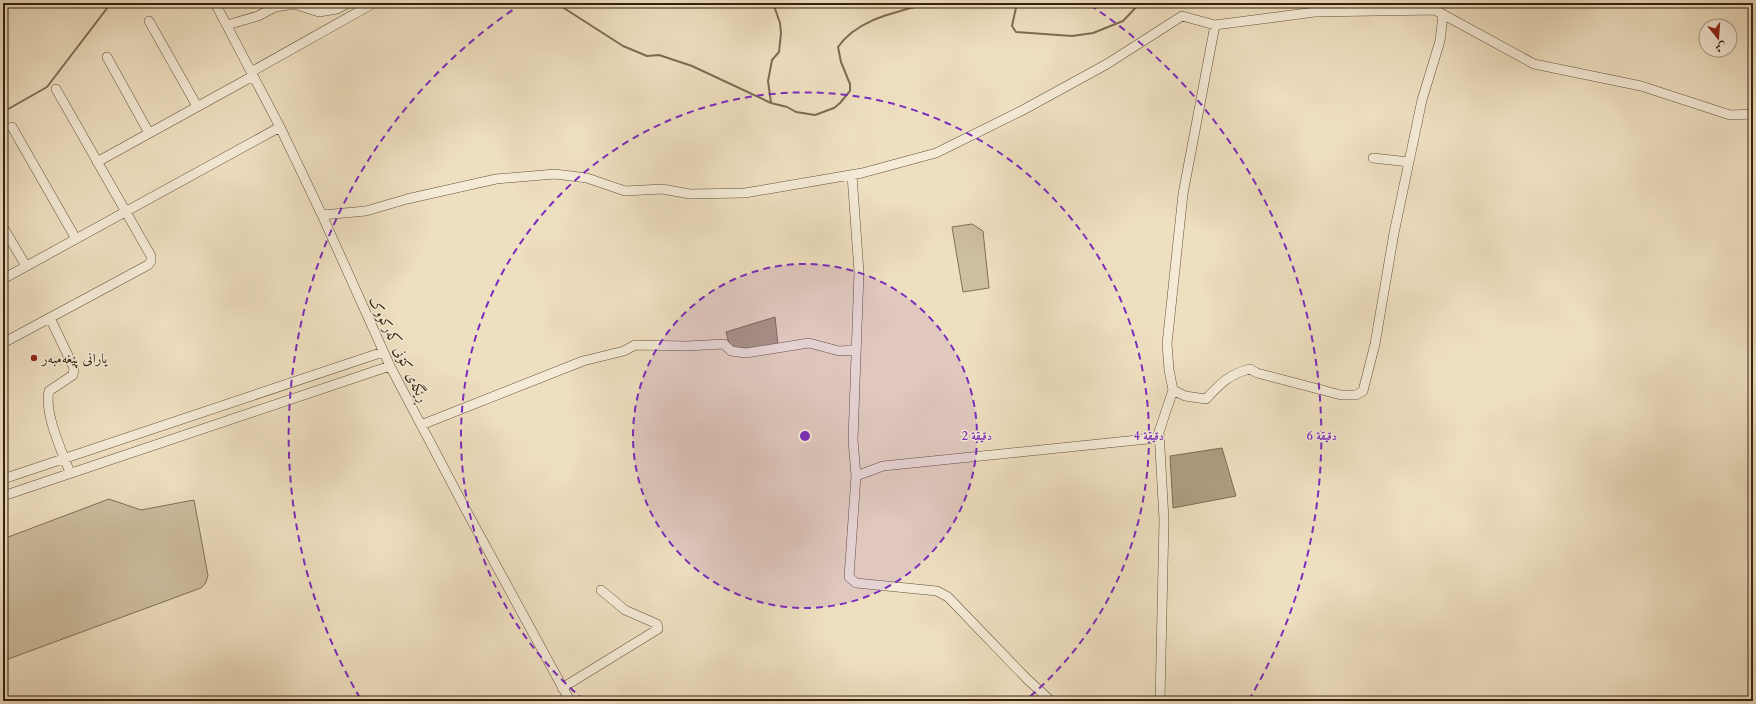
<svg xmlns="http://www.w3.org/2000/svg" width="1756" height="704" font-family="Cardo,Amiri,serif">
	<rect width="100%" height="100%" fill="#eedfc0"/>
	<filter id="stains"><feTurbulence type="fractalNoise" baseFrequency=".005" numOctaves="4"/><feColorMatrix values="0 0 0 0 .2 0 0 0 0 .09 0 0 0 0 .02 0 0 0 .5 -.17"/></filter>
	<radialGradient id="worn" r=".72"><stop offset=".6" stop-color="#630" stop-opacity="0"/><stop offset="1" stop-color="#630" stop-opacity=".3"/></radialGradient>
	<path fill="#cebfa1" stroke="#807056" d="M972 224 983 231 989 288 963 292 952 227Z
		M109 499 141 510 194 500 208 576 205 584 201 588 3 661V539Z"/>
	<path fill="#ae9e83" stroke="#7d6c53" d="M775 317 778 345 731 351 726 332Z
		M1222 448 1236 496 1173 508 1170 456Z"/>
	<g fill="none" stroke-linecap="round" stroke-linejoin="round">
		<path stroke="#7d6c53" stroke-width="2" d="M556 3 623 46 647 56 659 55 692 66 771 103
			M773 3 780 23 781 33 779 52 772 60 768 81 771 103 787 107 796 112 815 115 834 108 840 103 850 91V84L841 62 838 47C858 18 898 12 930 3
			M1017 3 1012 26 1016 32 1072 36 1093 33 1123 21 1140 3
			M3 112 47 87 111 3"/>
		<defs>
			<path id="minor" d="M215 3 280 127 322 215 390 366 467 512 570 701
				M149 21 197 106
				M227 25 258 16 275 7 294 4 319 12 337 9 348 3
				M1215 25 1183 194 1167 344 1169 370 1173 390 1185 396 1206 399C1220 384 1229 374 1250 369L1257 373 1341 395H1356L1363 391 1375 344 1394 233 1422 100 1440 41 1443 15
				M107 57 149 133
				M251 72 374 3
				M12 127 76 239
				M1373 158 1409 162
				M97 162 253 76
				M852 175 859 272 853 440 856 476
				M322 215 366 211 407 199 496 179 555 174 587 178 625 191 662 189 690 194 745 193 862 173 936 153 1023 110 1107 64 1182 16 1215 25 1315 12 1435 10 1534 64 1641 86 1730 115 1753 114
				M3 227 26 266
				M3 279 280 127
				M50 318 74 368 73 375 49 391C44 414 62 451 70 473
				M3 343 148 265 151 261V256L56 89
				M421 425 583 361 624 351 635 345 687 346 724 344 731 351 746 353 809 343 839 351 856 350
				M1159 431 1164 520 1160 701
				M3 479 383 352
				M3 496 390 366
				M562 688 658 629 657 624 625 610 601 590
				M1051 701 1027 679 948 597 937 591 856 583 849 577 856 476 883 466 1157 438 1173 390"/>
		</defs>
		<use href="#minor" stroke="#625039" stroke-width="10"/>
		<use href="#minor" stroke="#f4ead6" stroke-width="9"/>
	</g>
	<circle cx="805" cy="436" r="172" fill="#7b2cbf" fill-opacity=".12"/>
	<g fill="none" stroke="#7b2cbf" stroke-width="2" stroke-dasharray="7 5">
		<circle cx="805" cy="436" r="172"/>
		<path d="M584 700A344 344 0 1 1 1026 700"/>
		<path d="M360 698A517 517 0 0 1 520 5M1090 5A517 517 0 0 1 1250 698"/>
	</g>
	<circle fill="#8f2418" stroke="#f4ead6" stroke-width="1.5" cx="34" cy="358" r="4"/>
	<g text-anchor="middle" stroke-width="3" stroke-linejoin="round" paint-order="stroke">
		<g font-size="14" fill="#33210c" stroke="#f4ead6">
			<text transform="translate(399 349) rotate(64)" y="5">ڕێگەی کۆنی کەرکووک</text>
		</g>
		<g font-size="14" fill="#33210c" stroke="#f4ead6" text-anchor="start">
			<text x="42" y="363">یارانی پێغەمبەر</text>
		</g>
	</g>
	<circle cx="805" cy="436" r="6" fill="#7b2cbf" stroke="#f4ead6" stroke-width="2"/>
	<g font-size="12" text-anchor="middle" font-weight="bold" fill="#7b2cbf" stroke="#f4ead6" stroke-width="3" stroke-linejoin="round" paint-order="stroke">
		<text x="977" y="440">2 دقيقة</text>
		<text x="1149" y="440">4 دقيقة</text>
		<text x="1322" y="440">6 دقيقة</text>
	</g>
	<rect width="1756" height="704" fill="none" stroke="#eedfc0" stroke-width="16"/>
	<rect x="4" y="4" width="1748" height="696" fill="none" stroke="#33210c" stroke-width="2"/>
	<rect x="8" y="8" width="1740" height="688" fill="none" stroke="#33210c"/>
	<g transform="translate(1718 38) rotate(163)"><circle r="19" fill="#f4ead6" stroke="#a79a85"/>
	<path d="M0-3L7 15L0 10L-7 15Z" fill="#8f2418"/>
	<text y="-6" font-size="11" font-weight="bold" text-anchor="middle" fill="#33210c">ش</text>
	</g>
	<rect width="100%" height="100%" filter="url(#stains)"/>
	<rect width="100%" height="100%" fill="url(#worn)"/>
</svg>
